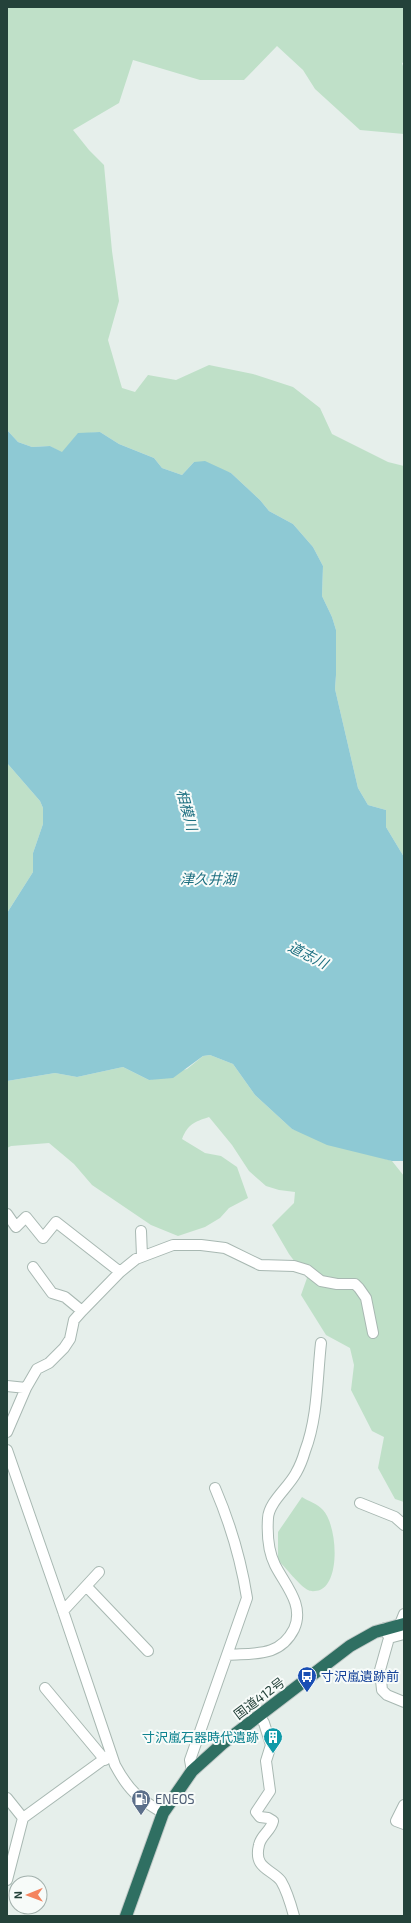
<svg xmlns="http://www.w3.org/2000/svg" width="411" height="1923" font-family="'Exo 2','Noto Sans JP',sans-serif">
	<rect width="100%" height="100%" fill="#e6efeb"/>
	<path fill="#bfe0c8" d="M7 7H404V62L402 63 404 69V134L360 130 315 89 303 70 277 46 244 80H200L133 60 119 103 73 130 89 150 104 165 112 251 119 301 108 340 122 388 135 392 148 375 176 380 209 365 253 374 293 387 320 408 332 434 388 462 404 466V857L386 827V810L368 805 358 788 335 689 336 675V630L332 617 322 596 323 566 313 547 293 524 269 511 260 500 231 473 194 462 182 475 162 468 154 458 119 444 100 432 78 434 62 453 50 446 32 447 18 442 7 430Z
		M7 763 40 801 43 808V824L33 853V872L7 913Z
		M210 1055 233 1064 255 1095 292 1129 392 1161 404 1176V1502L395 1499 378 1468 384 1437 372 1431 351 1390 354 1365 350 1348 326 1335 301 1295 307 1278 289 1254 272 1225 294 1203 295 1192 279 1190 266 1186 249 1171 232 1145 209 1117C194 1122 188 1124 182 1139L205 1153 221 1156 237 1167 248 1198 229 1208 220 1218 205 1227 178 1236 151 1225 92 1185 74 1164 49 1143 11 1146 7 1148V1081L55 1073 77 1077 123 1067 149 1080 187 1069 203 1056Z
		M302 1497C308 1501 318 1504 323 1510 337 1525 341 1581 320 1590 317 1591 311 1592 308 1590 301 1587 284 1566 278 1560V1532Z"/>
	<path fill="#8ec9d4" d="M7 430 18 442 32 447 50 446 62 452 78 433 100 432 119 444 154 458 162 468 182 475 194 462 205 461 231 473 260 500 269 511 293 524 313 547 323 566 322 596 332 617 336 630V675L335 689 358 788 368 805 386 810V827L404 857V1161H392L327 1145 292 1129 255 1095 233 1064 210 1055 203 1056 173 1078 149 1080 123 1067 77 1077 55 1073 7 1081V913L33 872V853L43 824V808L40 801 7 763Z"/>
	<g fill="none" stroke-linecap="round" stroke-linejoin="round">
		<defs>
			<path id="street" d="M7 1214 16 1227 26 1217 43 1238 56 1222 120 1272
				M141 1231 142 1256
				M33 1267 52 1293 65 1297 82 1311
				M7 1386 26 1388
				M7 1432 26 1388 37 1369 49 1363 64 1348 70 1339 74 1320 82 1311 120 1272 136 1259 173 1245H201L225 1248 260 1265 294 1266 307 1270 321 1281 337 1284H355L359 1288 366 1298 373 1333
				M7 1450 63 1611 115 1765C129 1791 138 1798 163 1813
				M360 1503 395 1517 404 1525
				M87 1587 148 1651
				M63 1611 99 1572
				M400 1624 404 1614
				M385 1628 389 1638 380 1670 382 1690 387 1695 404 1702
				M389 1638 404 1634
				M228 1655C255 1653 280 1657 294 1629 305 1605 285 1585 275 1565 268 1551 267 1534 268 1518 269 1502 288 1488 296 1473 300 1466 303 1458 305 1451 318 1417 317 1378 321 1343
				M45 1688 105 1760
				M259 1715 264 1723 271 1745 266 1761 270 1791 256 1812 260 1817 268 1818 273 1821C271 1831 261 1835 259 1845 253 1869 272 1869 281 1881 287 1891 291 1905 294 1916
				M192 1771 190 1760 247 1598C241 1560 230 1523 215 1488
				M7 1798 23 1818
				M404 1805 396 1821 404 1824
				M7 1880 23 1818 111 1754"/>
			<path id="highway" d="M126 1916 163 1813 192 1771 222 1744 350 1646 375 1632 404 1624"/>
		</defs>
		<use href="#street" stroke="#a8b8b2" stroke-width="12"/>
		<use href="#highway" stroke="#c2cac8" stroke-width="14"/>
		<use href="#street" stroke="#fff" stroke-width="10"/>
		<use href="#highway" stroke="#2f6f62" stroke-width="12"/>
	</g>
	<defs>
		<symbol id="bus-pin" viewBox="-11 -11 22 30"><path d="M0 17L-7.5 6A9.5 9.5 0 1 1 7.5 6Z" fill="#1a4fb4" stroke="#f7fbf9"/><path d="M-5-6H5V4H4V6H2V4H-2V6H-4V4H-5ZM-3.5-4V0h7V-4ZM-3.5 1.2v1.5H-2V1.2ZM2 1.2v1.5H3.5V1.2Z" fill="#fff"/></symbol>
		<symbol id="building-pin" viewBox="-11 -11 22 30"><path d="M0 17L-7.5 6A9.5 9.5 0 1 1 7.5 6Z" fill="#0f9aa8" stroke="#f7fbf9"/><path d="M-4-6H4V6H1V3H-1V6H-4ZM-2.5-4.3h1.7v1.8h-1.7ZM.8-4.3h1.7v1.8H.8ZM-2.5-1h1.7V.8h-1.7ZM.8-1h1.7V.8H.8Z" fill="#fff"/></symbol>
		<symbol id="fuel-pin" viewBox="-11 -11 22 30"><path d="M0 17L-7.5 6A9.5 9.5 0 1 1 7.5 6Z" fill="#5c6f8a" stroke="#f7fbf9"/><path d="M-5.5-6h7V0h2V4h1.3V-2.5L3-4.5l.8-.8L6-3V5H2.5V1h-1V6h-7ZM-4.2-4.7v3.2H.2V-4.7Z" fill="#fff"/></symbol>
	</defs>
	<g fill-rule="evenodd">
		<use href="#bus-pin" x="296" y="1665" width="22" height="30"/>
		<use href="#building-pin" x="262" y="1726" width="22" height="30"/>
		<use href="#fuel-pin" x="130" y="1788" width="22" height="30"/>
	</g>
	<g text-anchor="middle" stroke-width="4" stroke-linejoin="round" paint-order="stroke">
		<g font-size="13" fill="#164399" stroke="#f7fbf9" text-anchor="start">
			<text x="321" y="1681">寸沢嵐遺跡前</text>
		</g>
		<g font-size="13" fill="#24423a" stroke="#f7fbf9">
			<text transform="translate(259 1698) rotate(-37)" y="5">国道412号</text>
		</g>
		<g font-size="13" fill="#0d838f" stroke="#f7fbf9" text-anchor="end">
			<text x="259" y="1742">寸沢嵐石器時代遺跡</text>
		</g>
		<g font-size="13" fill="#4e5e75" stroke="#f7fbf9" text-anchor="start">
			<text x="155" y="1804">ENEOS</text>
		</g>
		<g font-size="14" font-style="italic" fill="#1c6f80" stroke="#f7fbf9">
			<text transform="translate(187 810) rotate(75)" y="5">相模川</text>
			<text x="208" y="884">津久井湖</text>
			<text transform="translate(308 955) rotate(27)" y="5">道志川</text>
		</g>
	</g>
	<rect width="411" height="1923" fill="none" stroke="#24423a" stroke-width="16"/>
	<g transform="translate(28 1895) rotate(269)"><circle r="19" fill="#f7fbf9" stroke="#a3b1ad"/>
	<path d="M0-3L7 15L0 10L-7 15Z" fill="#f4845f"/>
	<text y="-6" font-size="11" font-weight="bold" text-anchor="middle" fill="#24423a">N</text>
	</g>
</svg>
